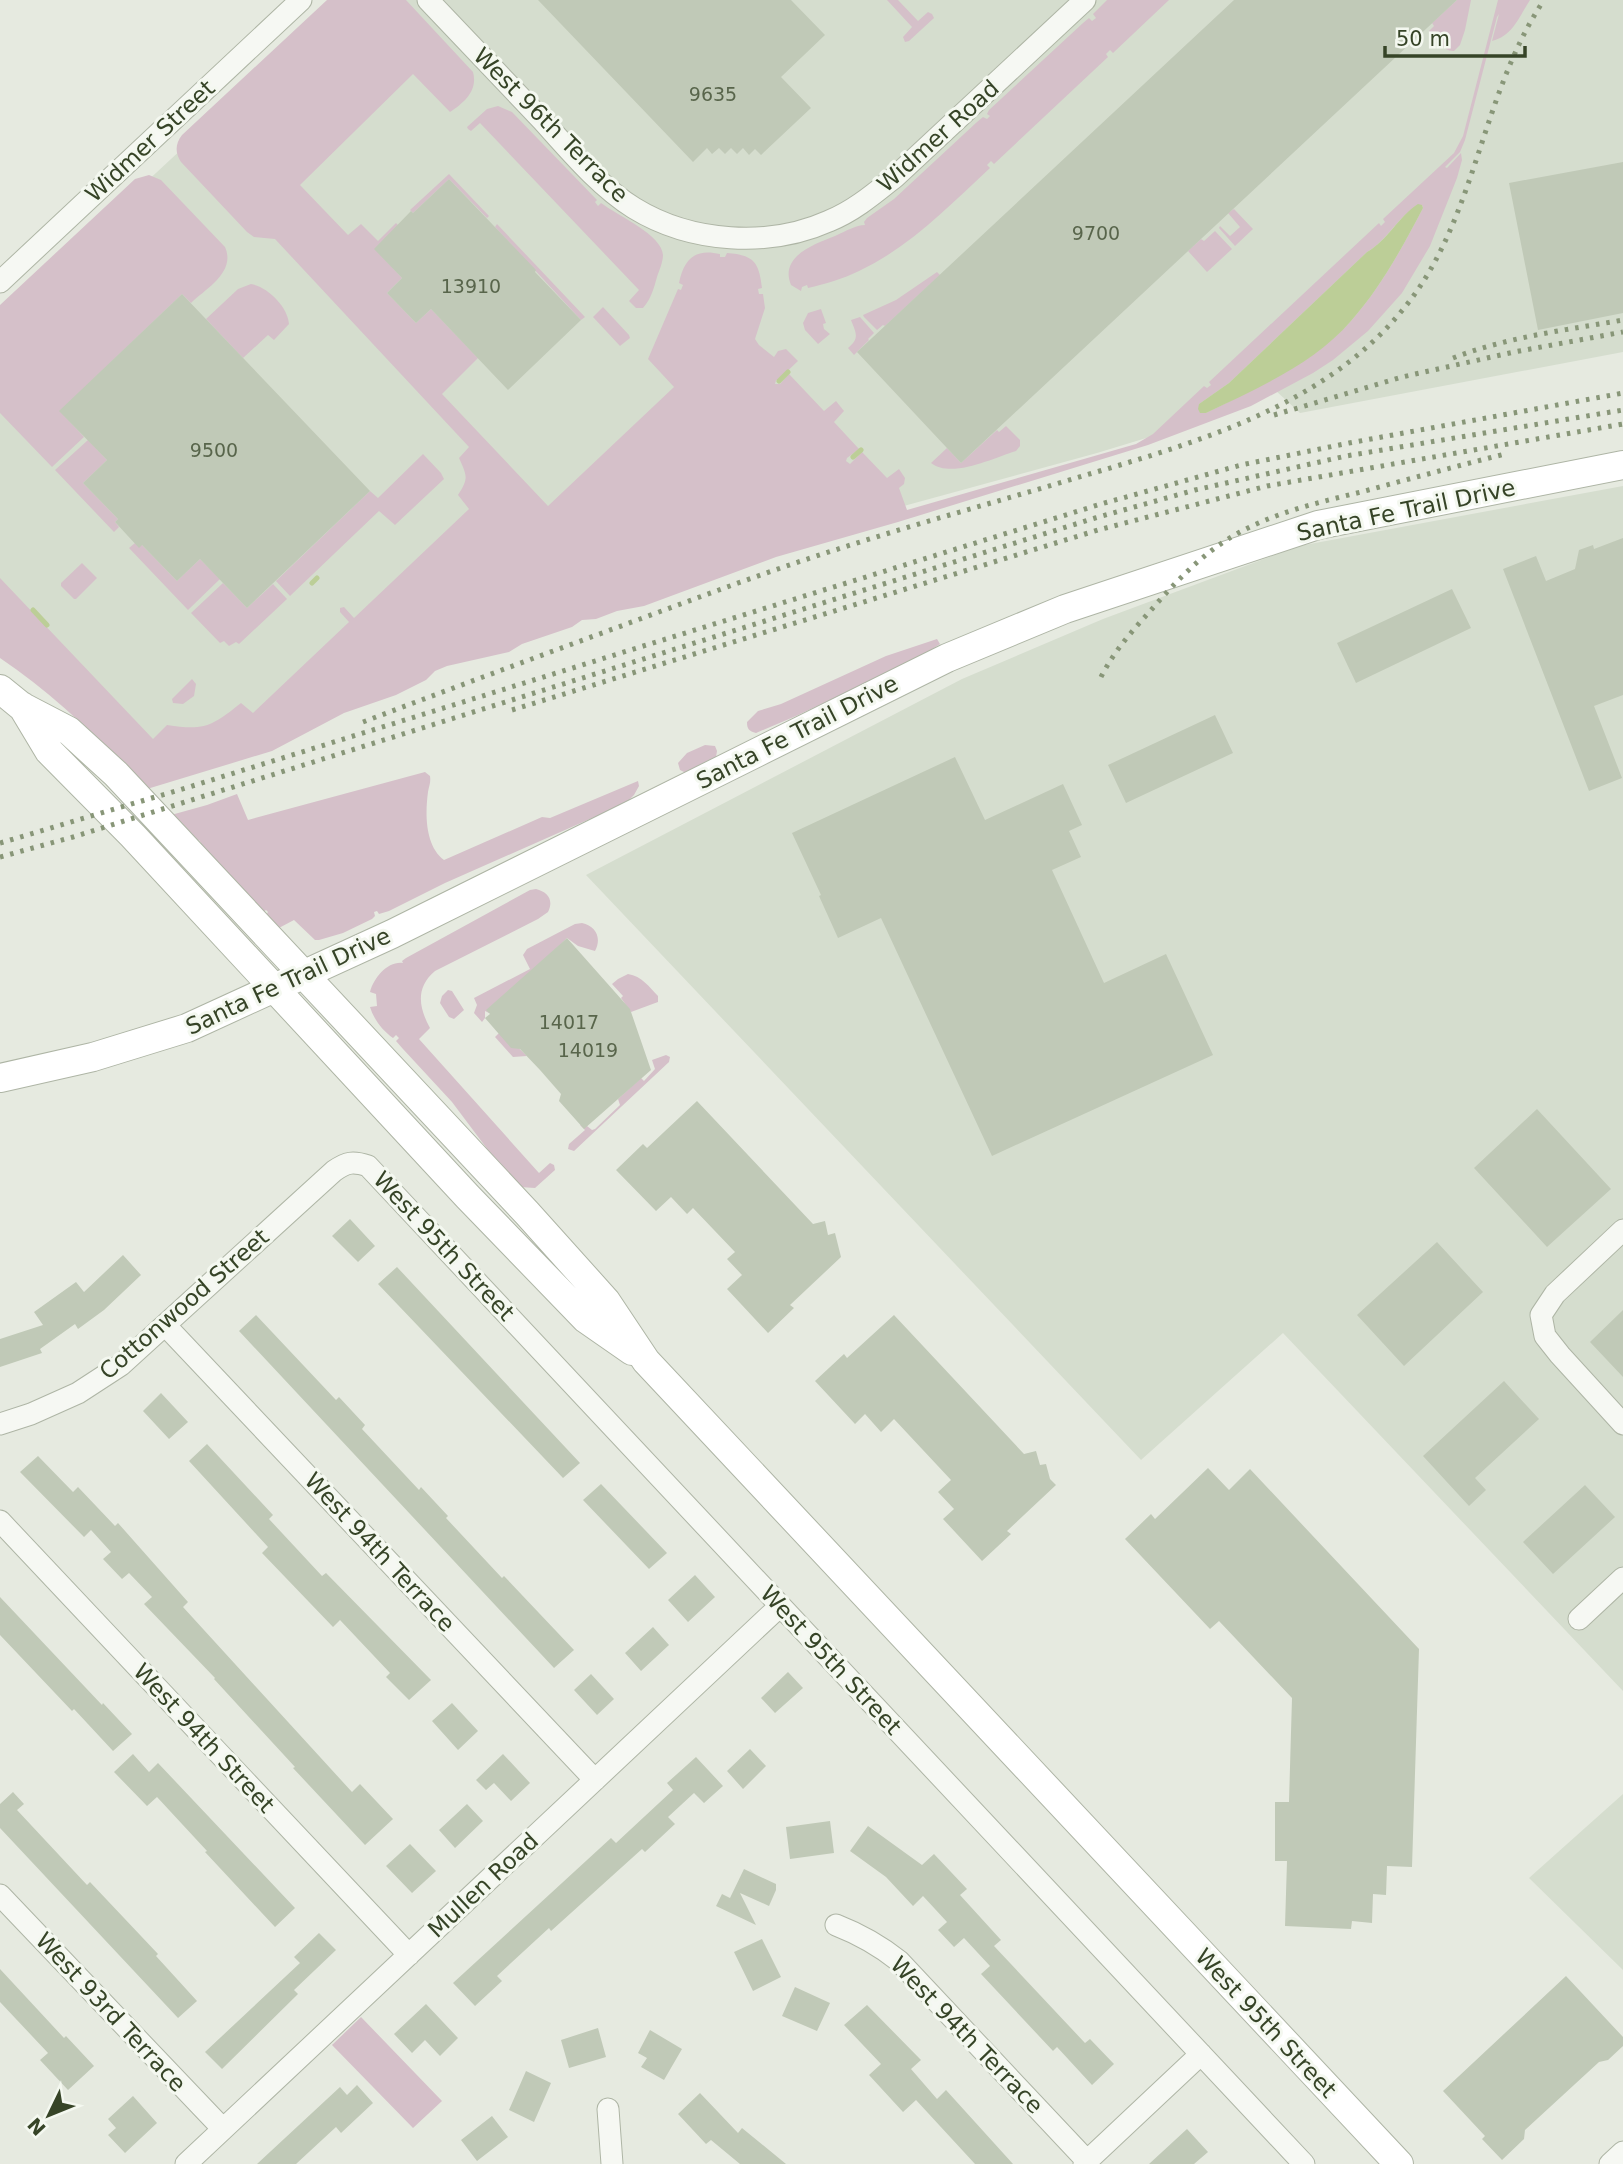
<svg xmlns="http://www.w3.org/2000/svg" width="1623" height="2164" font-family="'DejaVu Sans',sans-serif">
	<rect width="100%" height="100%" fill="#e6eae0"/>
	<path fill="#d5ddce" d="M342 0H1623V352L1300 413 1275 390 1166 432 1097 453 798 535 146 761 0 636V318Z
		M1623 486V1691L1283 1333 1141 1460 586 875 962 679 1103 619 1299 546Z
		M1623 1794V1970L1529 1878Z"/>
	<path fill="#d5c0c9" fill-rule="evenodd" d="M327 0H406L473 72C478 90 465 102 450 112L413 74 300 185 348 235 361 224 378 241 396 223 399 226 375 249 402 278 387 293 416 323 431 309 478 358 442 394 548 506 674 387 648 359 678 289 681 290 683 285 679 283C684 259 695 248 720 254V257H725L727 253C754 255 759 262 762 288L758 289 759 294H763L765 308 755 339 759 345 774 357 778 351 786 349 798 361 778 380H776L775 384H780L789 374 824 411 836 401 844 411 834 422 859 449 847 458 846 461 850 464 862 452 887 478 899 469 905 478 904 484 899 488 907 510 1136 444 1153 434 1204 386 1207 388 1211 385 1209 382 1379 223 1381 226 1385 222 1383 219 1454 153 1463 136 1498 0H1530C1519 17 1513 36 1492 41L1499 14 1497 17 1465 140 1460 152 1445 167 1447 168 1461 153 1462 160 1457 178 1430 246 1402 293 1368 331 1333 360 1313 373 1251 406 1148 445 898 522 776 557 644 606 617 611 596 619 582 620 572 627 522 644 509 652 447 666 435 671 426 680 396 695 344 713 272 751 147 789C102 741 55 695 0 658V578L153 739 167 725C205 731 212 726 241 703L253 713 349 622 340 612V608L344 607 354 618 469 509 458 495C469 478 467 476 459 458L469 447 275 239 254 237 247 232 181 162C175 153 175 144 182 135ZM1422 205 1423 208C1402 248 1381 287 1351 321 1318 359 1251 391 1206 413H1201L1199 404 1229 383 1367 252C1389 240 1399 212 1422 205Z
		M887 0H898L918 21 928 12 932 14 934 18 909 41 905 42 903 37 912 27Z
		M1107 0H1169L1113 53 1110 50 1106 54 1108 57 994 164 991 161 987 165 990 168C949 206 910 247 859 271 843 279 825 284 808 288L807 285 802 287 801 291 791 285C779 256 815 244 835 236 846 231 856 225 865 225L864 222 867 218 894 199 977 122 983 117 987 119 990 116 987 114 989 110 1083 23 1089 18 1092 21 1096 18 1093 14Z
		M1457 0H1471L1465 30 1460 45 1454 51C1444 52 1436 39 1429 31L1434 26 1432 23Z
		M498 106 512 112 597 200 595 202 598 206 601 203 604 205C619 216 662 235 663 255 663 262 659 271 657 277 654 288 651 299 643 308H636L629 301 639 290 480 123 471 131 468 129 467 127 487 109Z
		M449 174 489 216 487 218 449 179 413 213 410 210Z
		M149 175 161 180 225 247C236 272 207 288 191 303L182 294 60 411 84 437 52 467 0 413V305L135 179Z
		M1234 209 1253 229 1235 246 1219 228 1220 226 1230 236 1240 227 1228 213Z
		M497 224 585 317 581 320 495 227Z
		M1215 231 1232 249 1207 272 1188 251 1201 239 1204 241Z
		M937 272 940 275 885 326 883 325 877 330 864 317 863 315 896 300Z
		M251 284C268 287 288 307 289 324L274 340 268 335 243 358 206 319 238 289Z
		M603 307 629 335 630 338 620 346 593 317Z
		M821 309 826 323 823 324 824 329 830 334 818 344 805 330 803 323 808 313Z
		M860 317 874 333 868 339 869 340 854 355 848 348C860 338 856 333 851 320Z
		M1006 426 1020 440V446L1016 451C993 458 952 479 931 463L947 448 961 463 997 430 999 432Z
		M88 440 107 460 83 483 118 519 115 522 119 527 114 532 55 470Z
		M423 454 441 473 444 479 395 525 379 511 290 596 276 581 370 491 378 498Z
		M135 543 142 545 177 581 200 559 220 579 188 610 129 548Z
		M82 563 97 578 76 599H74L61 586V583Z
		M223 583 247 608 273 584 287 599 239 644 236 642 229 646 224 641 220 643 191 613Z
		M937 639 940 644 917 659 796 716 756 733C749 731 747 729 747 722L758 711 781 704 886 656Z
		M192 679 196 684 194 696 183 704 173 703 172 699Z
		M705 745 715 746 717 751 716 757 686 773 680 770 678 763 687 753Z
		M425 772 430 776C431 783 429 786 428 792 425 814 425 846 444 860L542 817 550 818 638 781 639 786 634 795 626 803 445 883 389 911 379 914 377 911 374 912 375 916 372 919 343 933 319 940H315L294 920 277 929 266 915 268 912 266 910 263 912 199 844 201 843 199 840 197 841 171 815 207 805 237 794 248 820Z
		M536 889C548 892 554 900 548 912L538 919 435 971C415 988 419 1008 430 1028L419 1039 539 1173 550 1163 554 1165 555 1170 535 1188 520 1187 503 1170 452 1102 403 1049 396 1041 399 1038 396 1035 393 1038C383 1031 374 1020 370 1007L377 1006 376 994 370 992C374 977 388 961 403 963L402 961 406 958 530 890Z
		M582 923C596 926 602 938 595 951L578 946 567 938 489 1013 485 1011V1018L482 1022 474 1013 477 1005 474 998 530 969 523 955 527 949 575 924Z
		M628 974C642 976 649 987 658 996V1002L631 1012 621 998 623 996 612 984 618 979Z
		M448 990 452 991 464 1010 454 1019 449 1017 440 1003 442 996Z
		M501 1031 527 1056 513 1057 495 1037Z
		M666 1055 670 1057 669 1062 574 1151 568 1149 569 1144 585 1130 580 1125 587 1126 592 1130 595 1129 620 1105 618 1099 641 1078 644 1081 655 1069 652 1060Z
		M361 2017 442 2101 413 2128 332 2045Z"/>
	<path fill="#bcce97" d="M1418 204 1422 205 1423 208C1402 248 1381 287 1351 321 1314 364 1256 389 1206 413H1200L1198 409 1199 404 1229 383 1367 252C1388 240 1398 217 1418 204Z"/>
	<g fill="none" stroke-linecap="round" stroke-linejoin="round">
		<path stroke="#bcce97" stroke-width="5" d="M779 381 788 372
			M853 457 861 450
			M312 583 317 578
			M33 610 47 625"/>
	</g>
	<path fill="#c0c9b7" d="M538 0H791L825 35 781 77 811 108 761 155 755 149 749 155 743 148 737 154 731 148 725 154 719 148 712 154 707 148 693 162Z
		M1234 0H1457L961 463 857 352Z
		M1623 162V313L1538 330 1509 183Z
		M449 179 536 270 535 272 581 320 508 390 431 309 416 323 387 293 402 278 374 249 411 211 413 213Z
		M182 294 370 491 247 608 200 559 177 581 142 545 139 548 115 522 118 519 83 483 107 460 59 411Z
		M1623 538V695L1594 706 1622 778 1589 791 1503 569 1536 556 1546 581 1575 569 1579 550 1593 545 1594 549Z
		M1452 589 1471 628 1356 683 1337 643Z
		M1215 715 1233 753 1126 803 1108 765Z
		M955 757 985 820 1063 784 1082 825 1069 831 1081 857 1052 870 1104 983 1166 954 1213 1055 992 1156 881 918 838 938 819 896 821 895 792 833Z
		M567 938 630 1009 651 1070 584 1129 559 1101 561 1094 540 1070 520 1049 511 1048 485 1018 490 1014 486 1010Z
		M697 1101 813 1224 825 1221 828 1235 835 1233 841 1257 790 1305 794 1308 768 1333 727 1289 742 1275 727 1259 735 1252 693 1208 687 1214 671 1197 656 1211 616 1170 643 1144 647 1148Z
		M1537 1109 1611 1189 1547 1247 1474 1168Z
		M350 1219 375 1246 358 1262 332 1236Z
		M1437 1242 1483 1292 1404 1366 1357 1315Z
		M123 1255 141 1275 104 1310 78 1329 75 1324 40 1349 42 1353 0 1367V1339L43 1325 34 1312 76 1282 84 1292Z
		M397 1267 580 1463 563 1478 378 1284Z
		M1623 1310V1377L1590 1342Z
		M256 1315 336 1400 339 1397 365 1425 362 1429 419 1490 421 1487 448 1516 446 1518 502 1578 504 1576 574 1650 554 1668 239 1331Z
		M894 1315 1024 1454 1036 1451 1040 1465 1046 1464 1050 1479 1056 1485 1007 1531 1011 1534 982 1561 943 1519 954 1509 938 1492 951 1480 894 1419 881 1432 865 1414 855 1424 815 1381 844 1354 847 1358Z
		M1504 1381 1539 1419 1475 1478 1486 1490 1469 1506 1423 1456Z
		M161 1393 188 1422 169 1439 143 1411Z
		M207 1444 273 1515 269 1519 322 1576 326 1573 431 1680 409 1700 386 1677 390 1673 340 1620 333 1627 262 1553 268 1547 189 1461Z
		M38 1456 73 1492 78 1487 115 1526 118 1523 188 1602 183 1607 352 1792 360 1784 393 1819 365 1845 293 1768 295 1767 214 1679 215 1678 144 1604 152 1597 129 1573 122 1579 103 1559 111 1552 91 1530 84 1537 20 1472Z
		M1208 1468 1229 1490 1250 1469 1419 1649 1412 1867 1387 1866 1386 1895 1373 1894 1372 1923 1352 1921 1351 1929 1285 1926 1287 1861H1275V1802H1289L1292 1698 1219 1621 1210 1629 1125 1539 1151 1514 1155 1519Z
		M601 1484 667 1553 649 1569 583 1500Z
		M1585 1485 1615 1517 1553 1574 1523 1542Z
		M695 1575 715 1597 688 1622 668 1600Z
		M0 1597 102 1705 103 1703 132 1734 113 1751 74 1709 72 1711 0 1635Z
		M653 1627 669 1645 641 1671 625 1653Z
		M788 1672 803 1688 775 1713 761 1698Z
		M591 1674 614 1699 597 1715 574 1690Z
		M452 1703 478 1731 458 1750 432 1721Z
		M750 1749 766 1766 743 1789 727 1771Z
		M133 1754 149 1772 158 1763 295 1908 275 1927 205 1852 207 1851 157 1797 147 1806 114 1772Z
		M503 1754 530 1783 511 1801 494 1783 486 1790 476 1780Z
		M696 1757 723 1786 704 1803 694 1793 668 1817 675 1824 645 1852 642 1849 551 1931 549 1928 497 1976 502 1981 475 2006 453 1983 611 1838 616 1843 673 1790 667 1783Z
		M13 1792 24 1804 17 1810 87 1885 90 1882 158 1954 156 1956 197 2001 178 2018 0 1828V1804Z
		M467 1804 483 1821 455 1848 439 1830Z
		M830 1821 834 1853 790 1859 786 1827Z
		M868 1826 922 1865 934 1854 967 1889 960 1895 1001 1940 994 1946 1085 2043 1090 2039 1114 2064 1092 2085 1057 2047 1053 2051 981 1974 990 1966 964 1938 954 1947 938 1930 947 1922 923 1896 913 1906 886 1877 850 1851Z
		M410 1844 436 1871 412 1893 386 1866Z
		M744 1869 776 1884V1890L769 1906 740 1893 756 1925 716 1906 722 1894 730 1898Z
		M319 1933 336 1950 294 1990 298 1994 222 2069 205 2052 300 1963 294 1957Z
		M762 1939 781 1977 753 1991 734 1952Z
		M0 1969 64 2038 66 2036 94 2066 68 2090 40 2060 48 2053 0 2002Z
		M1566 1976 1623 2037V2046L1608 2060 1599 2062 1525 2130 1524 2139 1502 2160 1482 2139 1485 2136 1443 2091Z
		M795 1987 830 2003 817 2031 782 2016Z
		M426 2004 458 2038 440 2056 425 2040 412 2053 394 2034Z
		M867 2005 921 2060 911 2069 937 2099 946 2090 1013 2164H975L916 2100 903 2112 869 2075 881 2064 844 2025Z
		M598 2028 606 2057 569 2068 561 2040Z
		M650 2030 682 2049 664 2080 641 2067 647 2058 638 2053Z
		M526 2071 551 2083 534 2122 509 2110Z
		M357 2085 373 2103 341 2133 336 2127 296 2164H257L340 2087 347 2095Z
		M700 2093 738 2133 742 2128 786 2164H740L711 2140 706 2144 678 2114Z
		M133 2096 157 2123 125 2153 108 2135 116 2128 108 2119Z
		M492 2116 508 2137 477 2161 461 2140Z
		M1187 2129 1208 2152 1194 2164H1149Z"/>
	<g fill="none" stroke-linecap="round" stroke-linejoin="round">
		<defs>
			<path id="minor" d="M428 0C466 40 504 80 542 120 570 151 599 186 634 208 691 243 769 248 829 221 854 211 875 193 895 177L1085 0
				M0 282 301 0
				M1623 1230 1555 1294 1541 1315 1545 1336 1560 1355 1623 1424
				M165 1325 595 1780
				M0 1424 31 1414 78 1393 121 1365 334 1171C347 1162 353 1161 368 1166L1304 2164
				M0 1521 409 1955
				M1579 1619 1623 1578
				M0 1895 223 2129
				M836 1925C859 1934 879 1945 899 1961L1087 2161
				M608 2109 612 2164
				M186 2164 780 1606
				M1084 2164 1201 2054
				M1610 2164 1623 2152"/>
			<path id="secondary" d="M0 689 21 706 69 731 116 774 527 1213 606 1301 646 1361 1399 2164
				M22 706 49 751 133 836 468 1197 586 1319 632 1351
				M0 1078 93 1057 187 1028 392 934 947 658 1065 609 1318 525 1623 465"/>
		</defs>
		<use href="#minor" stroke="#aeb5a5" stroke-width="23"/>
		<use href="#secondary" stroke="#aeb5a5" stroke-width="30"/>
		<use href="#minor" stroke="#f6f8f3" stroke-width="21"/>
		<use href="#secondary" stroke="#fff" stroke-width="28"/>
		<path stroke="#889678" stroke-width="5" stroke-dasharray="3.5 7" stroke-linecap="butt" d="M1453 358C1507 337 1566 330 1623 320
			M1274 415 1402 377 1514 352 1623 332
			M1101 677C1114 651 1133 630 1152 609 1178 579 1205 551 1240 532 1277 512 1320 502 1361 492 1409 479 1457 466 1505 454
			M512 710 1098 530 1267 486 1623 424
			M363 722C455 687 548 653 640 619 705 595 769 571 835 550 915 524 996 502 1076 478 1191 444 1320 409 1400 313 1477 223 1479 97 1544 0
			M0 843 189 787 1101 504 1241 465 1349 443 1623 393
			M0 857 73 837 1095 518 1195 490 1346 456 1623 410"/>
	</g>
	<g text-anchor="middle" stroke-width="6" stroke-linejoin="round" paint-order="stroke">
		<g font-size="19" fill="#58654b">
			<text x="713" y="101">9635</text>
			<text x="1096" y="240">9700</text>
			<text x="471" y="293">13910</text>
			<text x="214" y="457">9500</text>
			<text x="569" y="1029">14017</text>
			<text x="588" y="1057">14019</text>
		</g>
		<g font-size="23" fill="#364427" stroke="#f4f8f0">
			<text transform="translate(551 125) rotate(45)" y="8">West 96th Terrace</text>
			<text transform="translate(938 136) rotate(-42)" y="8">Widmer Road</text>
			<text transform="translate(150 141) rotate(-43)" y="8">Widmer Street</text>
			<text transform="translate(1406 510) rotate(-12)" y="8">Santa Fe Trail Drive</text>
			<text transform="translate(797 732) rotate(-27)" y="8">Santa Fe Trail Drive</text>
			<text transform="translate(288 981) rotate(-25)" y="8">Santa Fe Trail Drive</text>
			<text transform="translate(444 1246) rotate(47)" y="8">West 95th Street</text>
			<text transform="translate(184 1304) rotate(-41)" y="8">Cottonwood Street</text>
			<text transform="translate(380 1552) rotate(47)" y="8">West 94th Terrace</text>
			<text transform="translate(831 1660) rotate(47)" y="8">West 95th Street</text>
			<text transform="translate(204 1738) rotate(47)" y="8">West 94th Street</text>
			<text transform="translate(483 1885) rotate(-43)" y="8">Mullen Road</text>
			<text transform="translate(111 2012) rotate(47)" y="8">West 93rd Terrace</text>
			<text transform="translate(1266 2023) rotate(47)" y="8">West 95th Street</text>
			<text transform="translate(967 2035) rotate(46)" y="8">West 94th Terrace</text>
		</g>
	</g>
	<g transform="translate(49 2115) rotate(227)" stroke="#f4f8f0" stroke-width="5" paint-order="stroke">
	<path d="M0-5L12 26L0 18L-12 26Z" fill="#364427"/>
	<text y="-10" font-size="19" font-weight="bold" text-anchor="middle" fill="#364427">N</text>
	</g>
	<path d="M1385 46v10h140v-10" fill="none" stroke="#364427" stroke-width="3.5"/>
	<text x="1396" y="46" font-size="21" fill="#364427" stroke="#f4f8f0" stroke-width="5" paint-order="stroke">50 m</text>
</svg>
